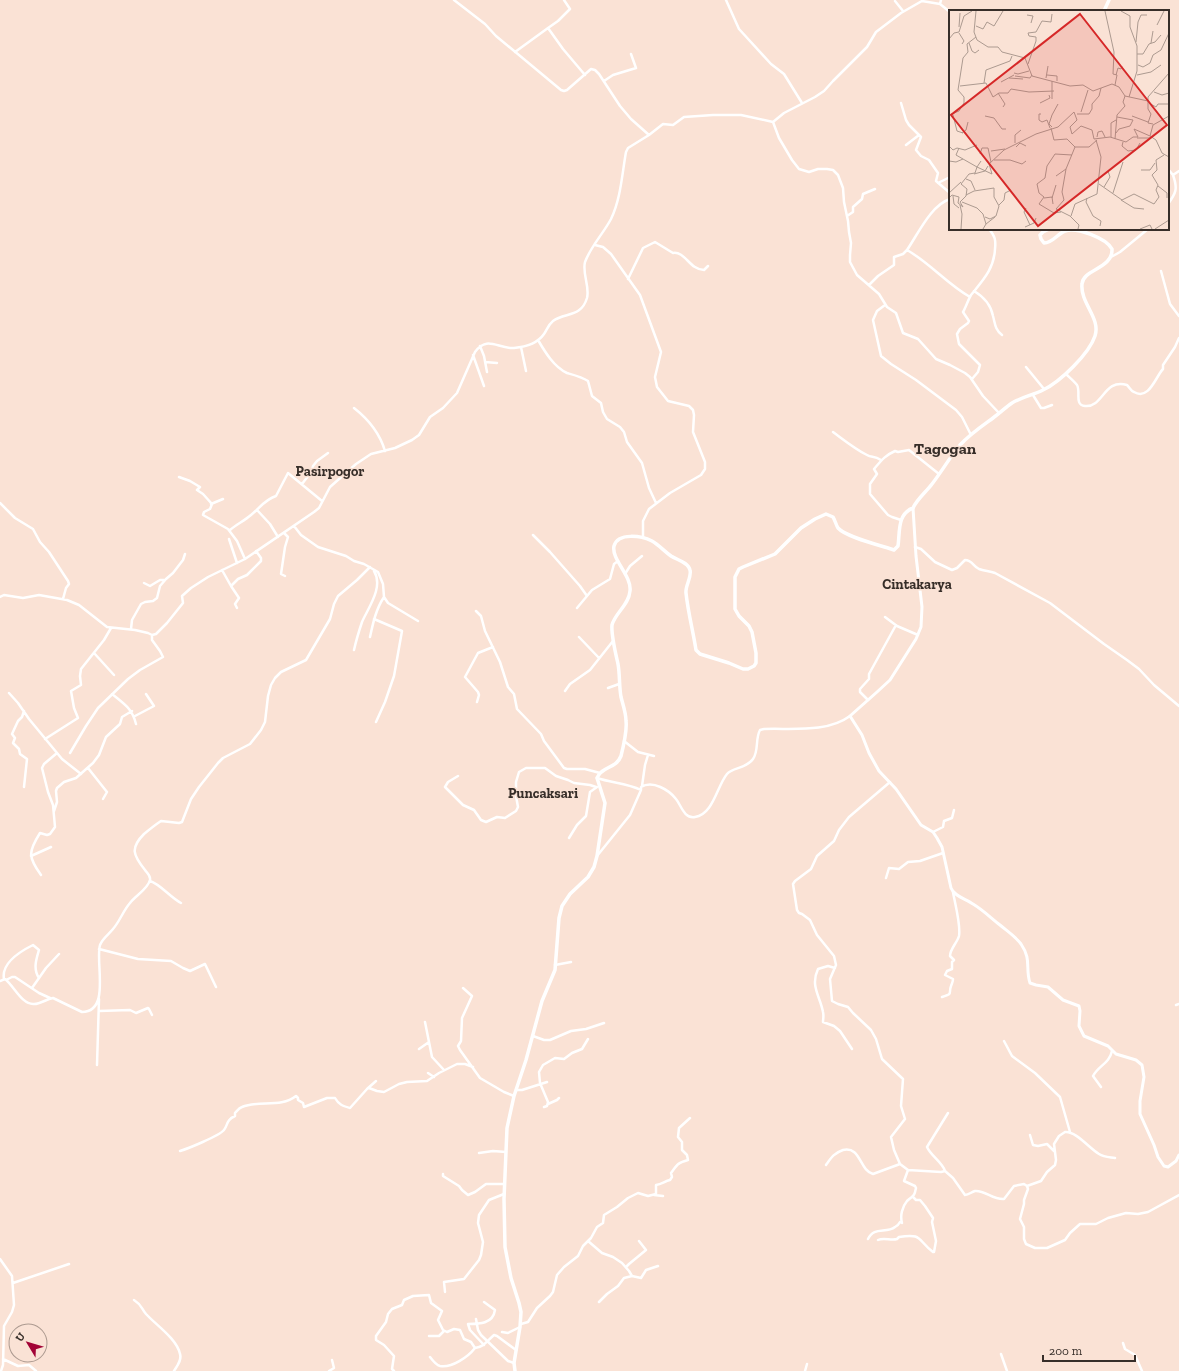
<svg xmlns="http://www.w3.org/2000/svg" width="1179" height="1371" font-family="'Zilla Slab',serif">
	<rect width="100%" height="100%" fill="#fae2d5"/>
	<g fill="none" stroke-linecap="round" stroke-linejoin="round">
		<path stroke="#fff" stroke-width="2.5" d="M454 0 485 24 496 36 561 90 564 91 567 90 591 69 595 70 599 74 620 106 631 119 649 135
			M564 0 570 9 558 21 548 28 563 49 585 75
			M726 0 739 29 771 64 784 74 802 103
			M895 1 903 11
			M940 4 941 0
			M515 52 548 28
			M604 81 613 75 636 68 631 54
			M901 103 906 120 909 125 921 137 916 150 921 156 929 160 938 173 936 181 950 193
			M773 122 779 138 792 160 799 169 809 172 818 169H827L833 170 838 175 843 188 844 202 848 221 849 232 851 243 850 255V262L857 275 879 294 887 307 896 313 903 333 918 339 936 359 950 365 965 373 970 377 983 396 999 413
			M906 145 919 135
			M1168 169 1173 175 1179 171
			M938 183 950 177
			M1168 204C1176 193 1178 189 1173 175
			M847 216 853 212V207L862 199 863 194 875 189
			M595 245 603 247 611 254 640 295 661 352 655 377 657 387 668 401 689 406 693 410 694 415 693 432 705 462V469L701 475 670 493 649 509 643 521V538
			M907 250C930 263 947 284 970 297
			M1111 257 1120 252 1148 229
			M1161 271 1170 304 1179 316
			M628 279 643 248 655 242 673 253C685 251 690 270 704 270L708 266
			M869 285 878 276 894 265V257L903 254 907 250C918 234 931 205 950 199
			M974 291C984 297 991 305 993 316 995 323 995 330 1002 335
			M885 305 877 311 873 320 881 356 891 364 916 380 956 410 962 417 971 435
			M538 340C545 352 554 367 567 373 574 375 582 377 588 381L592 396 601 403 603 412 607 419 620 427 624 432 627 442 642 463 649 488 656 503
			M480 346 484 356 487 372
			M521 347 526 371
			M473 355 484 386
			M485 362 497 363
			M1026 367 1044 389
			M1066 374C1069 377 1074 381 1077 385 1081 392 1074 405 1085 406 1103 408 1104 378 1127 385 1130 388 1131 391 1134 392 1149 401 1156 376 1163 369V365L1175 347 1179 338
			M972 379 978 372 980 365 959 344 957 334 960 329 968 323 969 321 963 312C966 307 968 300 971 295 983 280 994 269 995 249 996 240 995 236 989 229
			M1033 395 1041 408H1044L1052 405
			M354 408C368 419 380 434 385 451
			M833 432C844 440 855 449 867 455 872 458 874 455 881 460
			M179 477 190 481 200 487 197 490 203 494 212 504 210 509 204 512 203 515 228 529 237 541 245 559
			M302 484 312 471 313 466 317 461 328 453
			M0 503 15 518 33 529 40 542 49 552 68 581 69 584 66 588 63 599
			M211 504 223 499
			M257 510 270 524 278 537
			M901 520 892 517 888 515 870 494V484L877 474 874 469C881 461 884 456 895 451L898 452 909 450 939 474
			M294 526 301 535 318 547 346 556 354 561 364 564 378 572 383 584 384 597 388 603 418 621
			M230 530C237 524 244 521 251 515 260 508 264 500 276 496L288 473 322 501
			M284 533 288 537 285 547 281 574 285 576
			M533 535 550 552 580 586 587 596
			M229 539 237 563
			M915 547 921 549 935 562 952 570 957 568 965 560C972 560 973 566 979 569 984 571 989 571 995 573L1050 603 1104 644 1127 660 1139 669 1154 685 1179 706
			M222 570 231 586
			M625 574 630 566 642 556
			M144 583 150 586 160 580H164
			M0 597 4 595 23 598 39 595 67 600 79 605 107 627 135 630 148 633 152 635 156 634 167 623 183 603 182 596 191 588 208 577 245 559 314 512 319 508 330 487 356 464 371 454 395 448 412 440 419 435 430 417 443 408 457 393 475 352C487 335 498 349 514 348 525 347 537 344 544 334 547 330 548 325 553 321 565 312 581 318 587 298 590 286 582 274 585 262 591 246 603 234 611 219 621 198 622 174 626 152L628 148 649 135 663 124 673 125 684 117 713 115H741L773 122 784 113 815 97 824 91 833 81 867 47 876 32 901 13 922 1 940 4 950 12
			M237 608 235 604 239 598 231 586 238 579 247 575 261 561V558L256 551
			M577 608 592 590 610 579 614 564 618 561
			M476 611 481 616 485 631 500 662 508 687 514 694 517 709 541 734 544 741 564 768 567 769H585L600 773
			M885 617 897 626 918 635
			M374 619 402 631 394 676 385 702 376 722
			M131 629 132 620 141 604 145 602 153 601 157 598 160 586 166 579 173 573 183 560 185 554
			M370 637C373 623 376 609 384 597
			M579 637 599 658
			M354 650C356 641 359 631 362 622 368 608 384 587 374 571
			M94 653 114 675
			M608 688 619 684
			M565 691 570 684 590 670 613 641
			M9 693 18 703 29 719 62 759 81 774
			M112 694C124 704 132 708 136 724
			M868 700 860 692V689L869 679V674L896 625
			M477 702 479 695 478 692 465 677 478 653 493 647
			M24 711 22 717 18 721 12 734 15 738 13 743 19 749 20 754 27 759 24 787
			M135 716 154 706 146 694
			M45 739 78 718 74 708 71 691 81 685 80 676 81 669 104 640 111 628
			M624 741 638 752 654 756
			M70 753 86 726 98 708 128 679 140 670 163 657 160 651 152 640V635
			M88 768 107 792 103 799
			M458 776 448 782 445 787 463 805 474 810 481 820 486 822 497 817 505 818 516 811 518 807 516 796V782L519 772 526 768H545L556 776 568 780 574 783 590 785 596 787
			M597 778C612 783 627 783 641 790V787C653 780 669 790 676 799 681 805 684 819 695 817 713 815 717 786 727 774 733 767 746 769 753 759 759 751 755 739 760 730L764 729C792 728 827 733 850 716
			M890 782 849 817 839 830 834 841 817 856 811 869 795 881 793 884 797 910 799 913 802 914 810 920 817 935 834 956 836 965 830 979 832 1001 838 1004 848 1007 853 1013 871 1030 876 1039 882 1059 903 1079 901 1106 905 1119 891 1137 894 1150 900 1164 908 1170 941 1172 945 1171 953 1178 965 1195C969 1195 971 1192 975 1191 985 1190 993 1200 1004 1199L1014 1186 1024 1184 1027 1186 1028 1189 1024 1200V1204L1020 1219 1024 1227V1239L1026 1244 1035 1248H1047L1065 1240 1070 1233 1080 1224H1096L1108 1218 1126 1213 1138 1214 1148 1212 1179 1195
			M642 786 645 765 648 755
			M54 811 57 802 56 791 57 788 64 782 76 778 93 763 99 755 106 737 120 724 122 717 132 711
			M933 832 943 827 944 821 952 818 954 810
			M569 838 577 825 586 816 590 792 597 787
			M31 856 51 847
			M597 856 630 815 641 790
			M41 875C28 857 28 852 40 833L47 835 50 834 55 827 53 805 48 792 42 768 44 764 57 753
			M886 878 889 868 899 869 908 862 920 861 943 853
			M150 881C160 884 170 897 181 903
			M99 949 138 959 171 961 183 968 190 971 205 964 216 987
			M555 965 571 962
			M835 968 828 966 818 969C810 986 820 996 823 1012 824 1016 823 1019 823 1022L834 1026 840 1031 852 1049
			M4 979C1 963 21 951 33 945L39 950C36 960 33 969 39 978
			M6 980 12 977H15L39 993 50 998
			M0 981 5 979C14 986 22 1005 34 1004 41 1004 46 999 53 998L82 1012C111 1012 95 962 100 945 102 939 109 934 113 929 120 921 123 911 130 903 135 896 148 889 150 880 151 876 147 873 145 870 133 855 130 848 144 834 150 829 155 825 161 821L179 823 182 822 191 799 199 787 218 763 223 758 250 744 261 730 265 722 268 696 271 685 275 678 281 672 306 660 330 619 334 604 338 596 357 580 370 567
			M32 988 46 968 59 954
			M463 988 472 996 462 1018 461 1041 458 1046 460 1050 480 1078 504 1092 514 1096
			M942 997C954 993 948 994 951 986 952 983 953 982 953 979L945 975 947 971 952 969V962L954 960 950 956C950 949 957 943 959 936 961 925 955 904 953 892
			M1176 1005 1179 1004
			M99 1011 130 1010 136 1013 148 1008 149 1009 152 1015
			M425 1022 432 1057 444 1070
			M533 1036 544 1040H550L571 1031 586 1029 604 1023
			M1004 1041 1012 1056 1035 1073 1060 1097 1070 1132
			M419 1049 429 1042
			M97 1065 99 999
			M428 1073 434 1077
			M1101 1087 1093 1076C1099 1065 1109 1064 1112 1051
			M369 1088 377 1091 384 1092 399 1084 407 1082 427 1081 439 1073 457 1064H465L473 1067
			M516 1090H522L547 1082
			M548 1104 557 1100 559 1098
			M544 1107 547 1106 548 1102 540 1083 539 1072 543 1065 555 1058 564 1059 572 1053 582 1049 588 1039
			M1030 1135 1033 1145 1038 1146 1047 1144 1054 1151
			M180 1151C187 1149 219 1136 224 1130 228 1125 226 1120 235 1116V1113C237 1111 239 1108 242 1107 259 1100 281 1108 296 1096L298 1098V1100L303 1103 304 1107 327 1098H335C339 1105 343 1106 350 1108L367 1089 376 1081
			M479 1153 493 1151 506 1152
			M826 1165C831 1158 834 1153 843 1150 861 1146 859 1170 873 1174L900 1164
			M945 1171C942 1162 931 1156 927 1147L948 1113
			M443 1174V1176L459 1186 462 1190 468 1195 475 1192 486 1184H504
			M1027 1186 1041 1181 1047 1172 1055 1165 1056 1160 1054 1144 1059 1136 1065 1132C1076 1131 1089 1148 1099 1154 1104 1157 1109 1157 1115 1158
			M654 1195 663 1196
			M868 1239C874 1226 886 1234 895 1227 897 1226 899 1224 900 1222L902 1223C900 1216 902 1207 907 1201 913 1195 914 1198 916 1188L915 1186 904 1181 908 1170
			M878 1240C884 1237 891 1241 897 1239L899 1237C923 1233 917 1240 933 1252H934L936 1241 932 1222 933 1218 925 1206 920 1200H916L913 1197
			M588 1241 602 1253 613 1257 622 1263 629 1271 632 1276 624 1278 618 1286 607 1294 599 1302
			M0 1259 12 1276 14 1305 12 1312 4 1326 3 1365 1 1371
			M626 1267 629 1264 646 1250 639 1241
			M632 1276 641 1278 646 1270 658 1266
			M13 1283 69 1264
			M445 1292 444 1282 464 1279 479 1260 481 1255 483 1242 478 1223 479 1215 489 1200 504 1194
			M134 1300C142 1305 141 1308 146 1314 156 1325 177 1339 180 1354 182 1360 177 1366 174 1371
			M484 1302 495 1310C493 1324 479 1324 468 1324L470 1330 484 1345
			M476 1319 478 1330 481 1335 508 1361 514 1363
			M521 1324 528 1322 537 1308 550 1296 553 1292 557 1275 564 1267 578 1256 583 1246 591 1238 597 1227 603 1223 604 1215 617 1207 628 1198 638 1193 648 1196 656 1194V1185C662 1184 665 1181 670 1180L672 1177 671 1173C677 1165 677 1163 688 1160L687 1155 682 1150V1142L678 1137 679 1128 690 1118
			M502 1332 508 1333 520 1327
			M429 1336H439L444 1331
			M1123 1343 1125 1349 1135 1355 1142 1371
			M1001 1354 1007 1371
			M430 1357C433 1361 436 1365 440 1366 452 1368 468 1357 475 1348
			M3 1359 18 1366 29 1365 36 1371
			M329 1371 334 1368 332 1360
			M394 1371 392 1369 394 1356 384 1345 376 1340V1336L386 1322 388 1314 392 1309 402 1305 404 1300 413 1296 429 1295 431 1303 442 1311 438 1320 443 1330 447 1332 454 1329 460 1330 464 1339 471 1342 475 1348C484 1347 487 1341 494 1335L497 1336 516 1350
			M805 1371 807 1364"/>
		<path stroke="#fff" stroke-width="3" d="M913 508 916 556 922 607 921 627 916 639 890 680 877 692 850 716 862 735 869 753 879 771 896 789 921 825 933 832 937 838 942 847 951 888C954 896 966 899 973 904 983 910 991 918 1000 925 1007 931 1015 936 1021 944 1032 960 1025 968 1030 983L1036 985 1048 987 1063 1000 1079 1006 1080 1011 1079 1026 1084 1036 1108 1046 1116 1054 1136 1060 1142 1065 1144 1077 1140 1101V1114L1154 1145 1158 1157 1164 1166 1168 1167 1176 1161 1179 1155"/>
		<path stroke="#fff" stroke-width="3.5" d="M1104 11 1109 0
			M515 1371 514 1363 520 1327 521 1312 519 1303 511 1278 505 1247 504 1199 507 1128 514 1096 526 1060 542 1001 555 970 559 918 562 906 570 894 588 877 594 867 597 856 605 803 597 778C602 766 616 769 621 756 623 748 627 729 626 721 626 713 623 705 621 697 619 686 620 675 618 664 616 655 611 635 612 625 615 613 629 605 630 591 632 576 611 559 614 546 618 532 642 536 652 541 659 545 664 551 671 556 677 560 688 562 690 570 692 577 685 586 686 593 688 612 693 631 696 650L700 654 729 663 743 669H748L754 666 756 663V653L752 632 749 626 739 616 735 609V577L739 569 743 567 775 554 801 528 815 519 826 514 833 517C835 520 836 525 838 528 846 537 879 545 891 549L894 550 898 546C900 532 897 514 913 508 917 499 926 492 932 484 942 471 950 457 960 445 970 434 982 426 993 418 1000 413 1006 407 1012 403 1022 397 1033 395 1043 390 1060 382 1089 354 1095 336 1101 318 1080 303 1082 284 1083 269 1113 269 1112 249 1106 238 1077 227 1065 231 1057 234 1053 243 1044 243L1041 239 1040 235 1043 232 1049 229"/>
	</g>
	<g text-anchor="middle" stroke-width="3" stroke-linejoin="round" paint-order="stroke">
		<g font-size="14" font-weight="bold" fill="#372e29" stroke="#fae2d5">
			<text x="330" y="476">Pasirpogor</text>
			<text x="917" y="589">Cintakarya</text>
			<text x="543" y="798">Puncaksari</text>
		</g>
		<g font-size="16" font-weight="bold" fill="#372e29" stroke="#fae2d5">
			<text x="945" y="454">Tagogan</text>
		</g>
	</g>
	<g transform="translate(949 10)">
		<rect width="220" height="220" fill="#fae2d5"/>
		<path fill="none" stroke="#ac9a90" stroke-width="1" d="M27 1 25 22 28 30 39 37H49L53 42 76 48 83 66 121 76 134 75 144 81 163 74 170 77 176 86 199 91M156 1 165 42 164 64 168 65 166 75M172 1 181 6V17L188 36V61L180 87M78 5 84 6 82 13M208 15 215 1M27 16 34 19 38 12 45 16 54 1M10 17 11 3M10 23 15 31 13 34M0 29 5 23 10 22 15 6 23 1M187 32 189 12 192 5H198M20 33 23 41 26 43 30 40M202 33 204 21M188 44H194L200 34 206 32 212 25M79 54 87 31V27L80 26 79 23 87 22 93 11 102 12 103 4M189 55 194 57 201 53 204 45 212 40 220 23M65 63 69 64 80 61M98 65 108 66V71M167 65 169 58 172 59 173 56M188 65 202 62 212 55M66 66 81 68 83 65M60 68 74 69M97 68 99 56M103 71V89M52 72 65 65M35 73 37 60 61 51 63 46M11 76 37 73 44 87 50 83H59L62 79 80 82 105 81M205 82 213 85 220 83M49 83 56 94 54 97M91 93 101 88 100 85M200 93 207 97 209 94H220M132 102 139 80M92 104H90V110L93 112 98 110 101 118M128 104H140L143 99V94L150 86 152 78M0 105 10 101 15 93V87L9 80 14 48 19 42 18 34 27 27M4 105 8 121 14 123M36 106 45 108 53 119H57M183 106 199 112M204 114 199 113 202 104 199 99V87L220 63M103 117 100 114 103 105 109 94M102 118 105 130 118 129 126 137M13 123 17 120 19 112M167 123 170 119 181 116 184 110 168 107M201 126 207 130 213 143 220 147M148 127 149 122 153 121 156 127M162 127V113L167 110M188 128H201M166 129 168 105 176 96 174 92 176 86M174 132 173 136 179 141 187 140 191 133M66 133V125L72 120M0 136 4 140 8 138 16 140 28 135M67 137 71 133 77 136M10 138 7 145 14 149M42 141 56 139M31 144 33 138H39L42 152M45 150H61L73 154 77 151M0 151 7 152 14 149 28 157 32 151M192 160H201L206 153M25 164 36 161 39 156M107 166 117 159M17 169 22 171 26 180M150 174 173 190 185 184 205 194 210 187 207 180 209 175 203 165 208 160 207 150 215 145M209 176 218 183V188M155 177 161 167 159 161M0 183 12 172M164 183 174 152M17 185 25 181 45 178V187L50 196 47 206 41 209 36 207M4 186 5 194 10 198M0 188 3 185 10 187 9 193 14 197 11 192 17 186 18 179 12 174 20 164 26 163 28 157 43 164 40 154 55 140 87 124 109 117 125 102 128 110 121 117 123 124 132 116 143 120 145 129 161 127 177 132 184 127H189L185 119 201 126 204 115 220 106M95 188 103 187 104 194M103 188 107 175M138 188 137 192 144 206 152 211 151 216M172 190 185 198 195 199M13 192 28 198 34 204 37 214M11 195 13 204 12 219M50 195 55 190 56 183 62 180M77 198 75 202 81 215M112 202 105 203 90 194 95 187 90 183 88 174 96 168 98 156 106 144 123 145M122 206 126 194 148 184 152 147 147 130M76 217 85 213 87 208M34 219 37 214 46 207M129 219 130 215 121 206 107 199 115 190 113 182 117 159 126 137H140L148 130M191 219 201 215 203 219M206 219 220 210"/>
		<path fill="#d62828" fill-opacity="0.15" stroke="#d62828" stroke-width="2" d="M131 4 218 115 89 216 2 105Z"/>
		<rect width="220" height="220" fill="none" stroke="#372e29" stroke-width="2"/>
	</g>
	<g transform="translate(28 1343) rotate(308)"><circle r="19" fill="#fae2d5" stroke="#ac9a90"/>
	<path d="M0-3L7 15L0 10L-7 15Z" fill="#a20336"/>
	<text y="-6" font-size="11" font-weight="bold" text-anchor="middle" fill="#372e29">U</text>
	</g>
	<path d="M1043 1355v6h92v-6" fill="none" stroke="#372e29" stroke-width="2"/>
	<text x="1049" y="1355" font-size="12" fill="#372e29" stroke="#fae2d5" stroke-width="3" paint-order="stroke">200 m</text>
</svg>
